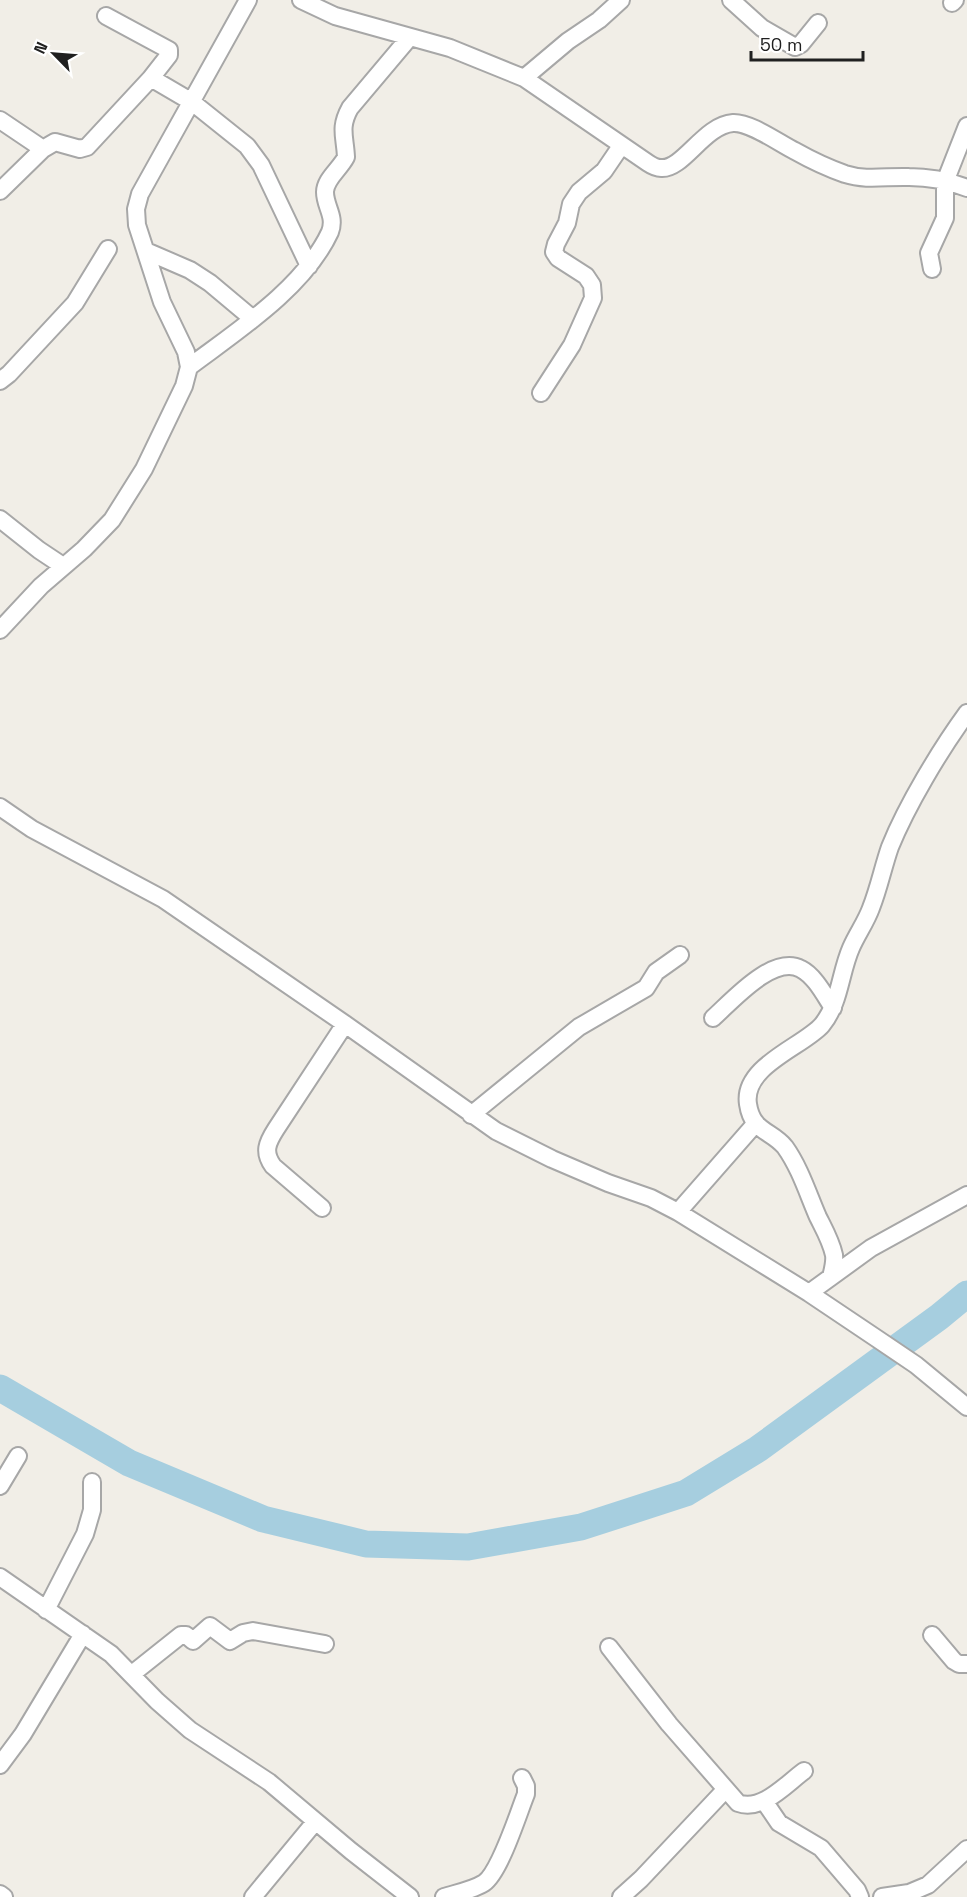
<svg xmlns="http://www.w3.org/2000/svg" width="967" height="1897" font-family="'Space Grotesk',sans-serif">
	<rect width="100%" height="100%" fill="#f1eee7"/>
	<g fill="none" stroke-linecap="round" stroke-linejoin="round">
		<path stroke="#a6cedf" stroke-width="27" d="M0 1388 129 1463 263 1519 366 1544 468 1547 581 1527 686 1493 758 1449 939 1317 967 1294"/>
		<defs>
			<path id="minor" d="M301 0 335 16 450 48 524 78 648 163C651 165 657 168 661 168 683 170 704 125 733 123 750 122 779 143 795 151 811 160 828 168 845 174 867 181 887 176 909 177 928 177 949 181 967 188
				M731 0 762 28 795 47 801 44 818 23
				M952 3 955 0
				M106 16 169 50V55L151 78
				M524 78 568 41 599 20 621 0
				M0 120 43 149
				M0 191 43 149 55 142 80 149 87 147 151 78 192 102 247 146 261 165 309 266
				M146 251 190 270 210 283 253 319
				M932 269 929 253 945 218V182L967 126
				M189 367C237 331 304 288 330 232 336 216 325 207 325 192 325 179 340 169 346 157 345 136 339 128 350 108L409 38
				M0 381 9 374 75 303 108 249
				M541 393 572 345 593 298 592 285 586 276 558 258 554 252 556 244 567 223 571 204 579 192 604 171 621 146
				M0 519 39 550 63 566
				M0 630 41 586 84 549 112 520 144 469 184 386 189 367 186 352 162 302 137 225 136 209 140 194 248 0
				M0 807 32 829 163 899 345 1024 496 1131 552 1159 608 1183 651 1198 678 1212 809 1293 879 1340 916 1365 967 1407
				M713 1018C732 1001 773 954 801 969 815 976 825 996 833 1008
				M471 1115 579 1027 646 988 656 972 680 955
				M322 1208 273 1166C263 1152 267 1143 276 1129L345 1024
				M678 1212 756 1123
				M831 1277C833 1269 835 1262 834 1255 831 1241 824 1229 818 1217 808 1194 800 1168 785 1147 771 1130 752 1132 748 1104 742 1066 804 1046 822 1025 840 1003 840 973 851 948 857 934 866 922 871 908 879 888 883 867 890 847 907 805 940 750 967 713
				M809 1293 871 1248 967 1195
				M0 1486 18 1456
				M0 1577 111 1654 157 1701 190 1730 269 1782 351 1851 410 1897
				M46 1610 85 1534 92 1510V1482
				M932 1635 954 1661 959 1664H967
				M609 1647 669 1724 738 1803C762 1812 786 1784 804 1771
				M132 1674 181 1635H186L193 1641 210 1626 230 1641 243 1633 253 1631 325 1644
				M0 1765 23 1734 83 1634
				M764 1801 779 1823 821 1848 857 1890 860 1897
				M0 1894 4 1897
				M253 1897 315 1822
				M444 1897C457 1893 473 1890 484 1883 500 1872 518 1814 526 1794V1786L522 1778
				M621 1897 641 1879 725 1790
				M882 1897 909 1893 928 1885 967 1849"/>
		</defs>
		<use href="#minor" stroke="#a7a7a7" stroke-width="20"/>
		<use href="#minor" stroke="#fff" stroke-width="16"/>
	</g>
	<g transform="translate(54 54) rotate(295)" stroke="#ffffff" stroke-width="4.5" paint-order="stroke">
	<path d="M0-4.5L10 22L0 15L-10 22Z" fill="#202020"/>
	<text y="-9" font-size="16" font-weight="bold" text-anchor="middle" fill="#202020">N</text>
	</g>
	<path d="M751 51v9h112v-9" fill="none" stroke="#202020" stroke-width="3"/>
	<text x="760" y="51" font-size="18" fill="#202020" stroke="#ffffff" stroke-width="4.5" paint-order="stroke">50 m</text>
</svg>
